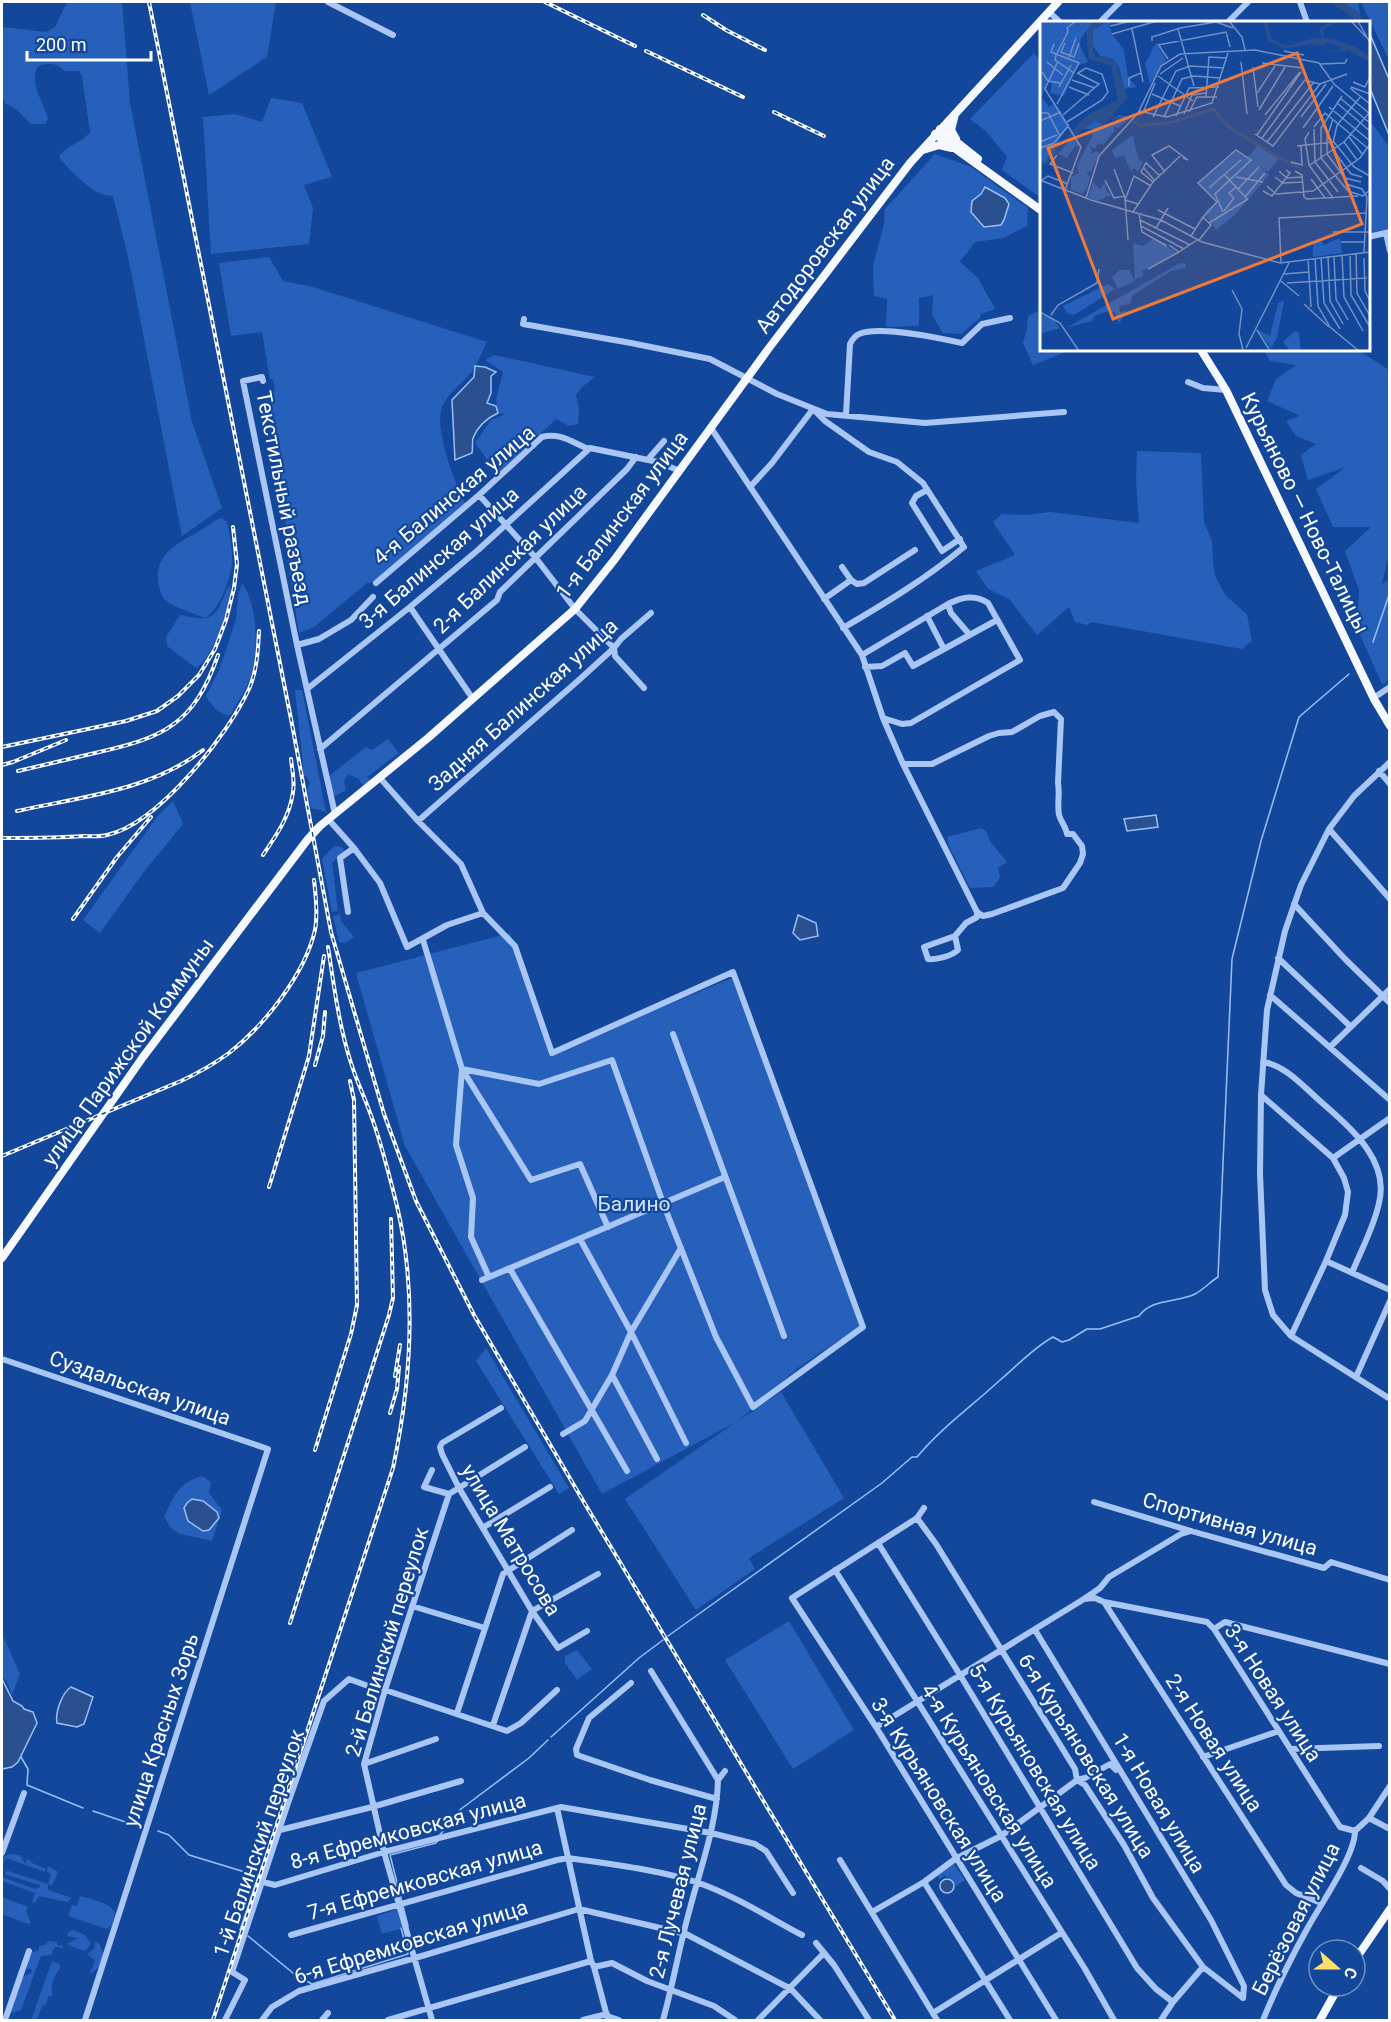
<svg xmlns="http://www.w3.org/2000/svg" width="1391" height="2022" font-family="Roboto,sans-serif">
	<rect width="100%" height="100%" fill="#13479c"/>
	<path fill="#2660ba" d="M67 2H122L130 103 192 422 222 508 182 536 129 261 113 196C93 196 73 173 60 159V155C68 145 83 142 90 132L82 76 79 71H64C58 62 46 62 37 67 30 87 43 100 48 119L45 124H31L16 109 6 104 2 97V27L46 32 55 27Z
		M190 2H276L267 57 209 95Z
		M1337 2H1358L1360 14 1355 17Z
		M1361 2H1389V60L1388 58Z
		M1034 53 1041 62V198L1002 170 1007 157 986 131 970 119Z
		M271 98 302 103 332 177 304 185 313 208 309 244 211 254 203 117 235 114 262 122Z
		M1368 118 1387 144 1390 151 1389 231 1368 234Z
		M935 154 971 167 1028 208 1027 226 1003 238 975 242 960 262 978 278 995 309 981 314 980 318 961 334 943 333 932 315 933 295 919 298V326L886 327 887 299 874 296 873 266 884 224 885 209Z
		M269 257 283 281 313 287 487 342C482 352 478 362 472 371 464 383 448 392 442 407 434 430 455 484 466 505L374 582 367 583 314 627 299 633 288 564 282 476 267 392 275 391 273 379H270L262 332 231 336 219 263Z
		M1041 310 1042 350H1071L1033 365 1023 343 1027 329 1028 316Z
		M1264 350H1358L1389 370 1390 550 1382 584 1389 579 1390 677 1385 683 1382 684 1357 628 1359 590 1345 551 1371 527H1333L1316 489 1346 467 1308 480 1301 455 1316 444 1296 436 1286 421 1300 416 1267 401 1276 379 1296 365 1270 361Z
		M494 355 595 377 582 387 576 395 579 409 578 424 569 426 556 419 498 474 475 443 491 420 506 414 498 413 496 399 503 372 485 360Z
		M1137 451 1201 453 1204 522 1212 541 1213 563 1215 576 1226 596 1247 614 1252 641 1242 649 1092 622 1087 625 1075 622 1069 607 1037 635 1009 599 988 589 976 571 1015 555 993 522 1002 514 1027 515 1050 512 1139 523 1136 480Z
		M221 518 227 522C233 551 236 567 222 596 218 605 214 611 205 618 196 614 174 607 166 601 161 596 158 586 158 579 156 552 181 542 201 530 208 526 213 521 221 518Z
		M242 583C257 603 258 646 253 670 249 686 238 701 230 716 219 714 212 706 206 696L220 668 236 619 238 595Z
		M230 586C233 602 216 645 206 658 204 662 200 665 196 668L167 646 166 637 180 615C214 622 214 620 227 589Z
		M295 690H302L326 812 311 808 307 790 310 783 307 777 303 775V765Z
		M388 739 399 753 367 777 371 781 364 788 359 779 348 774 344 781 346 790 335 796 331 791 328 777 366 747 372 750Z
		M173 801 183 824 143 873 100 933 83 920 157 817Z
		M981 828 986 831 990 841 1007 862 998 868 1000 878 993 887 970 888 949 846 947 837Z
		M334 846 342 847 345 851 332 863 338 911 332 912 322 859Z
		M340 914 341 921 354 937 345 943 339 942 333 916Z
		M510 933 553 1053 732 978 860 1326 798 1368 738 1421 781 1392 844 1498 749 1558 755 1569 696 1610 625 1499 736 1422 602 1494 405 1146 356 973Z
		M486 1348 569 1488 559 1494 476 1361Z
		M202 1476 211 1482 209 1493 222 1510 212 1541 180 1534 171 1528 164 1517C175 1495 177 1484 202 1476Z
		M789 1621 854 1730 793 1769 725 1660Z
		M2 1634 20 1674 12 1695 6 1680 2 1677Z
		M577 1650 592 1669 577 1680 565 1663V1656Z
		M9 1854 20 1855 25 1863 27 1861 26 1859 30 1860 32 1863 46 1869 45 1872 6 1858 2 1866 3 1857Z
		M953 1863 965 1880 956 1886 949 1877 944 1876 940 1879 936 1874Z
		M48 1866 58 1872 52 1886 48 1884V1890L72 1898 67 1902 39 1896 35 1903 32 1902 35 1893 2 1881V1877L35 1889 40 1887V1885L6 1875 5 1872 8 1871 48 1884 51 1874 47 1872Z
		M80 1896C89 1899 109 1902 114 1911 116 1915 113 1922 112 1926L107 1929 68 1916 72 1905 77 1906Z
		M2 1897 28 1907 26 1911 31 1923 28 1924 2 1914Z
		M398 1909 403 1926 400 1927 401 1929 382 1934 377 1916Z
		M73 1930 85 1935 91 1944 85 1951 75 1948 67 1944 78 1938 67 1936 68 1932Z
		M48 1941 57 1942V1945L63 1946V1948L55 1947 51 1955 41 1956 21 2010 13 2013 9 2012V1997L16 1996 23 1977 32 1972 31 1969H27V1965L32 1952 39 1950V1946L45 1945Z
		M95 1942 99 1943 104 1955 98 1968 92 1973 89 1971 92 1969 95 1960 87 1954 94 1949Z
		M52 1961 59 1964 60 1968C55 1976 49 1986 53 1995L48 1997 46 2005 42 2006 37 2020H31Z"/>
	<path fill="#2a5090" stroke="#9bc0f7" stroke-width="1.5" d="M1369 32 1389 79V135L1369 86Z
		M985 187 1005 198 1009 204 1004 220 1001 225 984 227 971 212 972 201 981 194Z
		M475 366 485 367 496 372 491 376V393L487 403 496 406 498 413C487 418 478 426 473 438 472 443 473 448 472 453L455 460 452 400 474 377Z
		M1156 815 1158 827 1127 831 1124 819Z
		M798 915 816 923 818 936 800 940 793 933Z
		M192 1499 203 1501 217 1512 219 1518 209 1530 203 1531 188 1521 184 1508 187 1503Z
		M2 1679 13 1701 22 1706 24 1709 33 1712 37 1723 18 1762 12 1767 2 1769Z
		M71 1687 93 1697 84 1724 77 1727 57 1723C55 1712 62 1693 71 1687Z
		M940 1886a7 7 0 1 1 14 0a7 7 0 1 1-14 0Z"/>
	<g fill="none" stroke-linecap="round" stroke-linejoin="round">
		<path stroke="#9bc0f7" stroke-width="1.5" d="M1373 642 1390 592
			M668 1636 882 1483 912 1457H917C941 1428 972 1406 999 1381 1017 1366 1033 1348 1053 1337L1062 1342 1069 1340 1087 1329H1100L1139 1316C1152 1298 1176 1303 1195 1294 1203 1290 1210 1282 1218 1277L1232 959 1261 841 1299 717 1349 674
			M551 1737 639 1658 663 1640
			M21 1757 28 1769 27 1785 83 1808
			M93 1811 143 1828
			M158 1831 169 1835 189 1855 258 1876 240 1930
			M439 1836 461 1809 529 1758 548 1740
			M402 1902 390 1855 436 1843 438 1840
			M403 1906 408 1926
			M248 1936 293 1973 296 1977 303 1979 312 1984 408 1954 401 1928"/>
		<path stroke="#2a5090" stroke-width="8" d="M1337 2 1357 16 1359 22"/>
		<path stroke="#a9c6f4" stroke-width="6" d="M328 2 393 35
			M1300 2 1307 22
			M1049 12 1060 22
			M1100 22 1120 2
			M1228 22 1248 2
			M1386 233 1390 251
			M1368 237 1390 232
			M524 319 523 324 631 343 710 359 777 394 827 414 925 423 1064 412
			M263 381 262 377 243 381 297 645
			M1188 382 1203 388 1226 390
			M846 415 850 344C852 340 854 336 859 334 880 325 939 338 962 343L982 324 1010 318
			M711 428 862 655 883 718 903 764 977 912
			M650 457 664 441
			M750 487 772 463 813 409 825 421 869 452 897 462 923 483 964 547C927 578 884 604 843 628
			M927 490 916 496 912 503 942 551 960 539
			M479 495 535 557 575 609 614 648 615 656 644 688
			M842 567 851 580
			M376 583 479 495 542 437C560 432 573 443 589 449
			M824 599 851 580 857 584 864 583 915 550
			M948 604 951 613 969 634
			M410 607 473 699
			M927 616 944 649
			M862 655 948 604C962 597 975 594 988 603L1020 660 911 723 902 724 883 718
			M865 667 882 666 905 653 913 666 997 620
			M307 689 410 607 478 550 590 448 658 462 680 471
			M1378 695 1390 687
			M320 749 497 600 500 592 627 469 636 457
			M1390 762 1354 796 1329 829 1301 885 1285 931 1267 1010 1261 1095 1260 1174 1265 1290 1273 1315 1291 1336 1390 1399
			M903 764H932L989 736 999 733 1012 732 1040 716 1054 712 1061 719 1058 783C1060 794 1057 804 1059 815 1061 822 1066 827 1067 834H1073L1082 846 1083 854 1080 863 1063 888 992 914 983 916 977 912
			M1379 771 1390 784
			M335 814 297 645 319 639 351 620 373 597
			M329 820 354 848 380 883 407 947 447 925 483 913 461 864 418 821 380 778
			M418 821 580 679 614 648 621 639 651 613
			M1329 829 1390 899
			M1294 904 1345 959 1390 1003
			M348 912 340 858 354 848
			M955 936 924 947 928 959C936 960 952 956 958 950L955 936 966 923 977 917V912
			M423 940 462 1069 456 1145 473 1198 471 1237 489 1277
			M1278 958 1351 1027
			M1270 995 1390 1100
			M673 1034 784 1336
			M1330 1047 1390 989
			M1263 1062C1285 1065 1303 1086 1320 1101 1349 1127 1390 1159 1379 1203 1374 1227 1361 1250 1352 1273
			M462 1069 539 1084 612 1060 663 1203 716 1337 753 1407 863 1327 733 972 552 1053 515 946 483 913
			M462 1069 531 1180 580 1164 608 1227
			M1261 1095 1333 1158 1344 1178 1348 1192 1345 1215 1326 1261 1291 1336
			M1333 1158 1390 1118
			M580 1239 631 1332 686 1443
			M1326 1261 1390 1290
			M510 1269 627 1471
			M482 1280 725 1177
			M2 1359 268 1449 85 2020
			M612 1375 657 1459
			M1356 1377 1390 1301
			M501 1408 442 1443 440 1447 442 1454 459 1488 532 1611 558 1648 587 1631
			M563 1434 585 1421 612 1375 631 1332 681 1248
			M432 1470 424 1487 449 1494
			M1094 1502 1191 1531 1324 1568 1331 1562 1390 1580
			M924 1508 917 1518 792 1598 876 1727 1056 2020
			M917 1518 936 1544 1075 1769 1077 1780 1085 1785 1124 1845 1153 1898 1203 1967 1243 1998
			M484 1527 550 1487
			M878 1543 960 1675 1137 1968 1156 1989 1173 2002
			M835 1570 1085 1969 1114 2020
			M1084 1599 1095 1598 1104 1602 1286 1885 1296 1893 1321 1903
			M1104 1602 1207 1622 1214 1629 1340 1827 1355 1831
			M412 1606 485 1628
			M1214 1629 1225 1622 1390 1664
			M1035 1630 1211 1920 1244 1986 1243 1998
			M651 1671 718 1780
			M631 1683 589 1718 576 1749 577 1755 650 1780 717 1799
			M457 1713 503 1574 572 1530
			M493 1725 532 1611 598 1574
			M876 1727 1084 1599 1100 1588 1109 1577 1181 1534 1191 1531
			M1291 1749 1379 1746
			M1203 1757 1279 1731
			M364 1764 436 1739
			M557 1808 591 1961 594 1967 608 2020
			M1369 1818 1390 1829
			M280 1830 372 1807 461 1781
			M1355 1831 1369 1818 1390 1786
			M2 1853 24 1793
			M840 1860 937 2020
			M1361 1868 1383 1881 1390 1889
			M263 1882 275 1885 384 1852 561 1807 711 1833 755 1844 766 1851 793 1893
			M924 1882 1010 2020
			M872 1912 924 1882 955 1859 1001 1836 1077 1780 1085 1778 1110 1764 1116 1770
			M291 1935 557 1860 568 1858C609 1864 660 1870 699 1883 735 1896 768 1917 802 1935
			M816 1943 834 1965 869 2020
			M594 1967 612 1963 647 1981 714 2006 735 2020
			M933 2013 1061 1933
			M607 2016 619 2020
			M5 2020 29 1951
			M225 2020 245 1980 232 1972 288 1803 324 1701 349 1679 379 1690H385L507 1731 521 1723 557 1690
			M262 2020 272 2007 299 1991 415 1958 579 1909 686 1934 791 1989 820 2020
			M322 2020 328 2013
			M388 2020 591 1961
			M432 2020 384 1852 364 1764 385 1690 449 1494 525 1447
			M583 2020 607 2014
			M663 2020C673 1984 679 1948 689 1912 700 1869 717 1825 718 1780L725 1771
			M758 2020 824 1953
			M1161 2020 1173 2002 1203 1967
			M1263 2020C1275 1990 1291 1958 1307 1929 1320 1905 1355 1856 1355 1831"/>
		<path stroke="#f5f9ff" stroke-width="8" d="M955 114 951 130 956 139
			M940 129 978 159
			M935 134 1042 211
			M923 150 939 145 952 148
			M1201 350 1226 390 1374 699 1390 726
			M2 1258 143 1057 308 839 320 826 428 738 575 609 615 559 769 348 910 163 1058 2
			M1355 1960 1390 1909
			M1320 2020 1339 1986"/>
		<defs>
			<path id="rail" d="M149 2 291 719 331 932 384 1114 416 1201 474 1315 585 1504 895 2020
				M545 2 635 46
				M703 15 726 30 765 50
				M646 51 743 97
				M774 112 824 136
				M2 747 126 721 157 711 178 696 199 675 215 649 226 620 234 588 237 564 233 527
				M2 765 13 762 66 740
				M18 771C44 765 69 759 95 753 163 738 194 725 218 655
				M17 811C80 797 150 791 203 750
				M2 838C29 838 57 838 84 836 92 836 100 837 107 835 158 824 228 735 249 689 257 671 258 651 259 631
				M263 855C276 836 290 816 293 792 295 781 292 769 291 759
				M73 919 117 857 151 817
				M315 1065 323 1036 325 1012
				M2 1156 181 1081C198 1073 214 1064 229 1053 264 1026 305 974 315 930 318 914 316 896 314 880
				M269 1187 309 1056 324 956
				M395 1376 400 1345
				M390 1413 397 1389 399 1367
				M315 1450 351 1334 357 1305 354 1100 350 1081
				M290 1623 389 1315 393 1298 391 1219
				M213 2020 393 1468C411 1383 417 1291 397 1206 389 1174 381 1141 369 1110 363 1094 356 1079 351 1063 339 1026 334 986 328 947"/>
		</defs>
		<use href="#rail" stroke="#fff" stroke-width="4"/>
		<use href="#rail" stroke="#13479c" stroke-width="1.5" stroke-dasharray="4.5" stroke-linecap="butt"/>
	</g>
	<g text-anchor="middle" stroke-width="4.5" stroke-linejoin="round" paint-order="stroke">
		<g font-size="21" fill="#fff" stroke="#13479c">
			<text transform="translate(825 245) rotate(-53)" y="7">Автодоровская улица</text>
			<text transform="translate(454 495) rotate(-40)" y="7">4-я Балинская улица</text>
			<text transform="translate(284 498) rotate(79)" y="7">Текстильный разъезд</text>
			<text transform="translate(1305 513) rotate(64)" y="7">Курьяново — Ново-Талицы</text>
			<text transform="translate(622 515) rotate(-53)" y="7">1-я Балинская улица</text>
			<text transform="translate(439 558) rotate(-41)" y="7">3-я Балинская улица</text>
			<text transform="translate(510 559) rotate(-44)" y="7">2-я Балинская улица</text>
			<text transform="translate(523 705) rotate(-42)" y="7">Задняя Балинская улица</text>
			<text transform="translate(128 1052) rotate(-54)" y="7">улица Парижской Коммуны</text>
			<text transform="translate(140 1388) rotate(19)" y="7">Суздальская улица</text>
			<text transform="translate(1230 1524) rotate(16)" y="7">Спортивная улица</text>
			<text transform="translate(511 1540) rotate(59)" y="7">улица Матросова</text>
			<text transform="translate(387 1642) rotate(-73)" y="7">2-й Балинский переулок</text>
			<text transform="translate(1273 1693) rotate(57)" y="7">3-я Новая улица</text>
			<text transform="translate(161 1730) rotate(-72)" y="7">улица Красных Зорь</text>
			<text transform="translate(1214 1743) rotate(57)" y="7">2-я Новая улица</text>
			<text transform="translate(1086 1756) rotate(58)" y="7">6-я Курьяновская улица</text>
			<text transform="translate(1035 1767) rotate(59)" y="7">5-я Курьяновская улица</text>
			<text transform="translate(989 1786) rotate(58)" y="7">4-я Курьяновская улица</text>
			<text transform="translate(939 1800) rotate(58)" y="7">3-я Курьяновская улица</text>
			<text transform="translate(1159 1803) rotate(59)" y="7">1-я Новая улица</text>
			<text transform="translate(408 1831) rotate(-15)" y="7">8-я Ефремковская улица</text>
			<text transform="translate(259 1843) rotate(-71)" y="7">1-й Балинский переулок</text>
			<text transform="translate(425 1880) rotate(-16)" y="7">7-я Ефремковская улица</text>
			<text transform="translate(678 1891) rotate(-76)" y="7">2-я Лучевая улица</text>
			<text transform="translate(1296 1919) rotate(-63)" y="7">Берёзовая улица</text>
			<text transform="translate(411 1942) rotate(-17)" y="7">6-я Ефремковская улица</text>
		</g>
		<g font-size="21" fill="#d1e3fd" stroke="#13479c">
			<text x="634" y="1211">Балино</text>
		</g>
	</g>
	<g transform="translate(1040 21)">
		<rect width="330" height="330" fill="#13479c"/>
		<path d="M0 0H54L41 17 40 25 48 41 37 45 24 75 10 72 12 62 7 60 2 77 9 86 15 82 29 103 6 142H0ZM68 0H72L69 4 72 13 84 29 88 57 97 66 84 68 79 46 73 38 60 35 53 25V9ZM116 22 126 39 110 64 105 43ZM79 94 92 96 78 107 74 105 75 109 63 124 58 122 55 128 50 125 52 133 56 130 59 132 51 151H46L50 156 47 167 42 173 31 169V156L39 152 37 144 52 116 53 108H44L56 99 63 105 79 101 75 97ZM93 114 98 138 103 141 98 151 94 147 91 151 84 134 75 137 72 129ZM34 115 41 126 35 125 27 137 18 133ZM218 124 239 137 228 151 220 145 229 154 195 194 176 209 164 192 177 180 159 162 196 130 208 136ZM53 161 60 168 65 161 66 170 72 174 57 180 48 176ZM114 217 137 232 102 250 104 254 95 259 93 222 103 225ZM278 217 284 224 300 217 302 232 273 236V222ZM140 242 146 243 145 247 131 250 93 274 90 283 79 285 80 291 87 289 79 303 75 291 68 290 54 295 52 300 26 307ZM80 249H89L95 260 78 268 72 256ZM68 263 75 268 34 294 27 292 23 285ZM244 280 237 317 231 327 218 309 230 315 238 282ZM0 293 13 298 20 307 0 313ZM255 310 259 312 261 330H250L243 321Z" fill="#2660ba"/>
		<path d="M54 0H68L53 9V30L55 36 69 37 76 42 87 77 63 105 56 99 12 131 47 94 78 79 71 45 49 38 46 10ZM274 17 293 18 317 27 330 36V41L308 29 291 32 284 26 294 31 303 27 287 21 283 25 257 22Z" fill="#2a5090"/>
		<path fill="none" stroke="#2a5090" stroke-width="3" d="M225 0 230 19 245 26 274 21M283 18 281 8 295 0M69 96 87 99M93 100 100 105 133 101 173 88 190 107 243 139M244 139 261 148M0 142H6L15 128"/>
		<path fill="none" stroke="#7191c4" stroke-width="1.5" d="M189 0 202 16 205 29M311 0 327 17M318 0 330 22M70 5 92 0M92 8 103 61M138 8 154 65M72 13 117 0M112 20V16L140 7 176 1 193 7M25 22 21 31 34 36 39 22M14 23 11 31 39 42 17 83M118 23 128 38M118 24 186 11 190 26M244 30 264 34M17 32 28 11 27 7 36 0M16 34 15 39 34 52M29 36 36 17M18 40 5 68 41 126 25 169M7 41 23 54M201 41 207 93M222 42 263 47M280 43 305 42 307 38M213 46 218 86M2 51 8 60 20 62M120 53 143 37M118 55 153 80M32 59 55 67M264 59 280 63 307 53M313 61 325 66 330 56M89 65V57L101 52M19 66 31 44M29 66 49 74M311 66 330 73M310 67 330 83M217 72 235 45M112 73 140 85M302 75 281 107V137L308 170 323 175 330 169M166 76 169 36 187 37M300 77 330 102M297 82 330 110M289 86 330 120M219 89 245 46M99 90 127 96 172 82 188 32M149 91 157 76H177M0 92H8L20 115M103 92 115 62M144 93 152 74 166 72M23 94 59 63 37 52M225 94 260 51M136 95 149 67 179 66M113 96 136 50 150 45 184 47M124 96 142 58 153 55 181 57M261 96 286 63M0 100 21 91M27 101 62 79 68 71 62 53 46 47 38 52M274 106 285 92 330 129M263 107 293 65M274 108 275 141 298 171M269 111 265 118 269 144 293 177M215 113 233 125 280 63M217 114 261 51M309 116 323 134M222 117 264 60M0 121 17 114M227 121 274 61M304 121 317 139M293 122 297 104 321 75M257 125 294 121 314 146 330 155M0 127 14 122 29 104M293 129 311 153 322 156M287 132V116L293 98M287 133 305 157 321 161M17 134 10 143 33 152M251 141 262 144 261 125M270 144 304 121 330 91M103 146 115 160M74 148 85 177 88 219M239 150 247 157 262 156M255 150 262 154 264 176 267 178 318 175M125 151 112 134 129 125 148 139 143 137M184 153 208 179M196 156 223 161M235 156 243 162 263 161M271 158 285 177M0 159 51 179 121 199 162 221 240 242 330 231M2 159 8 155 28 163M65 159 74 177 85 175M113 161 101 151 106 142 120 155M306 163 322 168 327 176 324 231M227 165 236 173 273 170 320 137 330 123M169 167 201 139M198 168 219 146M223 170 232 175 250 152 246 149M205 176 225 152M46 177 59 135 98 92 121 45 140 33 215 29 279 42 294 63 330 93M98 183 85 179 94 155 111 165M118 189 155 208M184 190 194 177 189 172 196 166M93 191 113 161 140 135M99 192 101 205 144 228M163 196 177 181 158 162 196 129 211 139 175 173 183 191M100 199 150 224M169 202 208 178M101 205 102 211 127 225M116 207 128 187M293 211H330M151 215 163 196 171 204 159 219M301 221H325M129 224 139 231 157 219M310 233 311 274 330 306M316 233 317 272 330 295M302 234 304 276 323 310M288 235 290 280 303 303M294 235 296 278 308 299M281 236 284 282 300 308M275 237 278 285 290 306 319 330M324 237 325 270 330 280M268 238 271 286M241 241 239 197 327 192M108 248 139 231M244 253 269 251M241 260 259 275M247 262 327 257M192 269 202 288 199 313 203 329M264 283 289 306M0 291 20 302 39 330M11 294 18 284 57 262 59 248M217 309 230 330M206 327 249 242"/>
		<path fill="#ed7a3d" fill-opacity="0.15" stroke="#ed7a3d" stroke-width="3" d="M257 32 322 203 73 298 8 127Z"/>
		<rect width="330" height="330" fill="none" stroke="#fff" stroke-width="3"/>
	</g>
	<rect width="1391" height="2022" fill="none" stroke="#ffffff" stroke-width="6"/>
	<g transform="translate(1337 1968) rotate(111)"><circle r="28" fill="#13479c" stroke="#7191c4" stroke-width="1.5"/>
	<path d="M0-4.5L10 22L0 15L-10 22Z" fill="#ffdd6b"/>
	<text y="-9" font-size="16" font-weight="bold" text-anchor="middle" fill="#ffffff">С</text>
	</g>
	<path d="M27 51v9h124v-9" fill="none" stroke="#ffffff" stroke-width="3"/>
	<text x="36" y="51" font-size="18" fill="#ffffff" stroke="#13479c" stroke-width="4.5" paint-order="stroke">200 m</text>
</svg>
